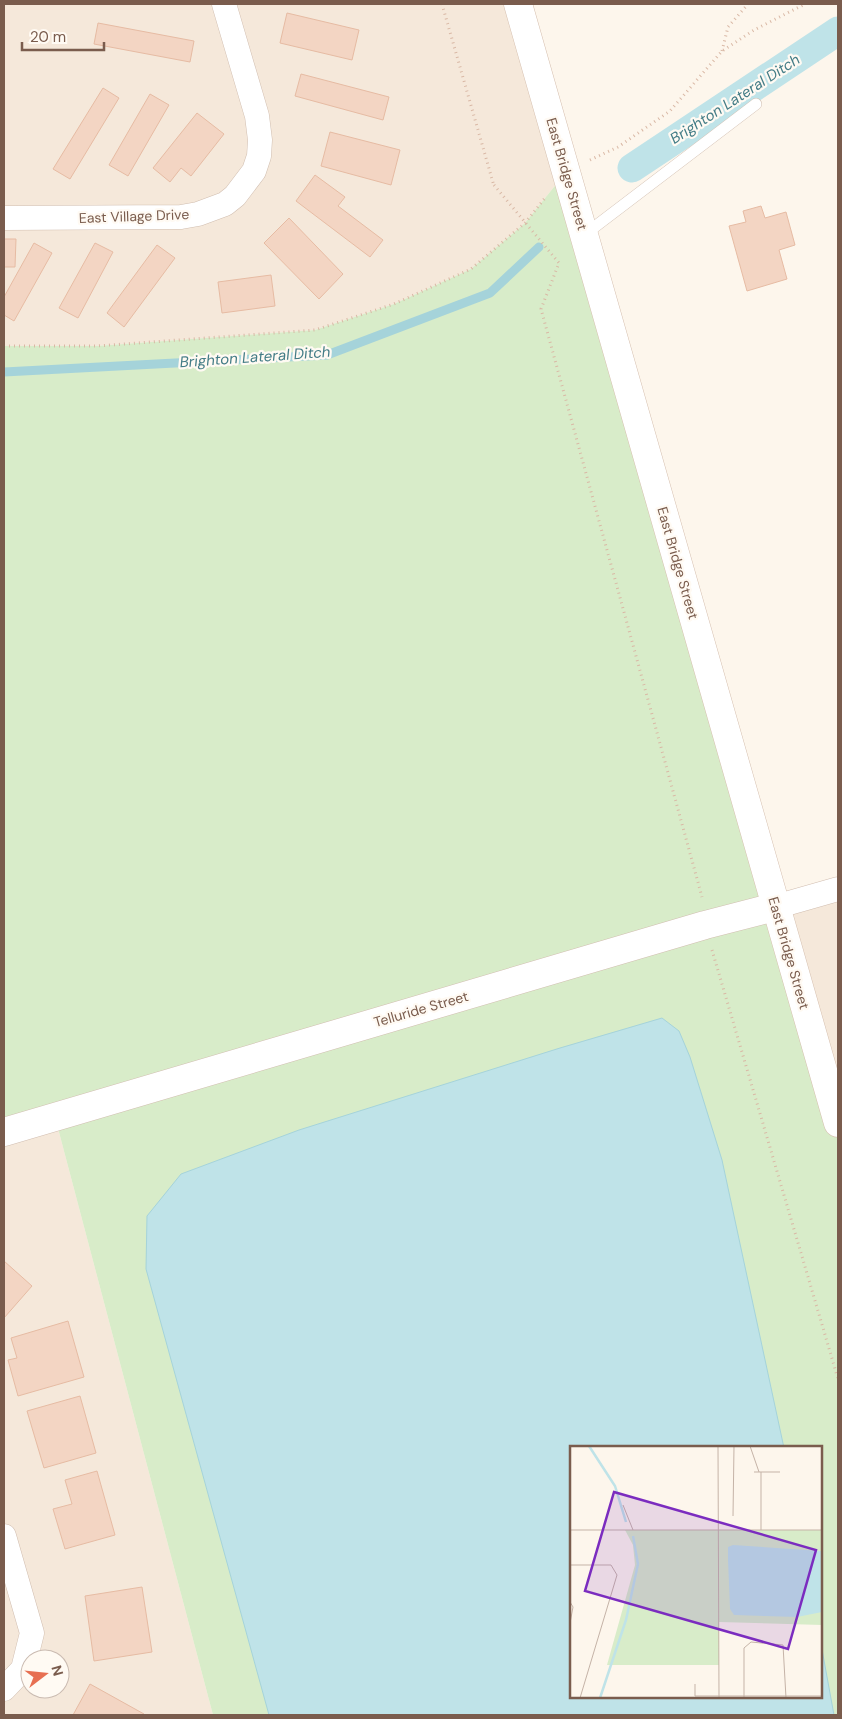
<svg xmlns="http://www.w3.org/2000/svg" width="842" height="1719" font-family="'DM Sans',sans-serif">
	<rect width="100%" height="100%" fill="#fdf6ec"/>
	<path fill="#f5e8da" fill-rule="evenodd" d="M4 4H518L566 172 525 223 471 269 394 304 315 330 97 346H4Z
		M838 890V1123L775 907Z
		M55 1117 213 1715H4V1132ZM30 1659H60V1689H30Z"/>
	<path fill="#d8ecc9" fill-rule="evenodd" d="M566 172 838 1123V1715H213L55 1117 4 1132V346H97L315 330 394 304 471 269 525 223ZM571 1448H821V1698H571Z"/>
	<path fill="#bfe3e8" stroke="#a5d3da" d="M662 1018 679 1031 690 1057 722 1160 784 1448H571V1698H821V1644L834 1715H269L146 1269 147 1216 181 1174 299 1130 560 1048Z"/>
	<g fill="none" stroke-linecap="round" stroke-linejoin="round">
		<path stroke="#a5d3da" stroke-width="9" d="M4 372 327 355 490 293 539 247"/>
		<path stroke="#bfe3e8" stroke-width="29" d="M632 168 838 31"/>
	</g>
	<path fill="#f3d5c3" stroke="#e6bba3" d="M287 13 359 30 352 60 280 43Z
		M98 23 194 41 190 62 94 44Z
		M301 74 389 97 383 120 295 96Z
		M103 88 119 98 70 179 53 169Z
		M150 94 169 105 128 176 109 165Z
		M197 113 224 134 191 176 181 168 170 182 153 168Z
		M330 132 400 150 391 185 321 166Z
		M315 175 345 197 338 206 383 240 370 257 296 201Z
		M761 206 765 218 786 212 795 245 779 250 787 279 747 291 729 226 746 222 743 211Z
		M289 218 343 274 319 299 264 243Z
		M4 239H16L15 267H4Z
		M34 243 52 253 14 321 4 315V297Z
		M95 243 113 252 78 318 59 308Z
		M157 245 175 258 124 327 107 313Z
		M271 275 275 306 222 313 218 282Z
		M4 1261 32 1286 4 1318Z
		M68 1321 84 1377 18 1396 8 1360 17 1358 11 1338Z
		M80 1396 96 1453 44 1468 27 1411Z
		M97 1471 115 1535 65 1549 53 1509 72 1504 65 1480Z
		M142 1587 152 1652 94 1661 85 1596Z
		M90 1684 144 1714 143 1715H73Z"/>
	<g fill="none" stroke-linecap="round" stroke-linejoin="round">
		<defs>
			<path id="service" d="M584 235 756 104"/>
			<path id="minor" d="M4 218 181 217 198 214 225 204 235 196 254 171 259 156 260 140 257 116 224 4
				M775 907 838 889
				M4 1536 32 1633 23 1669 4 1689"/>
			<path id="tertiary" d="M4 1132 705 925 775 907"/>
			<path id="secondary" d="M518 4 838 1123"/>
		</defs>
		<use href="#service" stroke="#d1beb0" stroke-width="12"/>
		<use href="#minor" stroke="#d1beb0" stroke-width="25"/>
		<use href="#tertiary" stroke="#d1beb0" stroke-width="29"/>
		<use href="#secondary" stroke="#d6c0b0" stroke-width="29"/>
		<path stroke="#d9b8a5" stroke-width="3" stroke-dasharray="1 4" stroke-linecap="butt" d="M442 4 494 186
			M722 51 728 27 748 4
			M590 160 618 147 670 111 722 51 754 30 805 4
			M494 185 559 263 541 309 702 897
			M4 346H97L315 330 394 304 471 269 525 223 545 198
			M712 950 838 1379"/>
		<use href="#service" stroke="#fff" stroke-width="11"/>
		<use href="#minor" stroke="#fff" stroke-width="24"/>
		<use href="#tertiary" stroke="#fff" stroke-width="28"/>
		<use href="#secondary" stroke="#fff" stroke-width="28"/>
	</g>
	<g text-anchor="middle" stroke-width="4.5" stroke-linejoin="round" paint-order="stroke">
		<g font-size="14" fill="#7a5c4d" stroke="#fffaf3">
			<text transform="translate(567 174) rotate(74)" y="5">East Bridge Street</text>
			<text transform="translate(134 216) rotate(-2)" y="5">East Village Drive</text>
			<text transform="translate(678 563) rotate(74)" y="5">East Bridge Street</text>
			<text transform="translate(789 953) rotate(74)" y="5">East Bridge Street</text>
			<text transform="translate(421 1009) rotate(-16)" y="5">Telluride Street</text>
		</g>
		<g font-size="15" font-style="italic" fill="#437c86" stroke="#fffaf3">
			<text transform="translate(735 99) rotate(-33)" y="5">Brighton Lateral Ditch</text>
			<text transform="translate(255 357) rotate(-4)" y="5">Brighton Lateral Ditch</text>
		</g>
	</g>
	<g transform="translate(570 1446)">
		<rect width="252" height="252" fill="#fdf6ec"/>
		<path d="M55 84H252V179L149 176V219H37L65 119 63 99Z" fill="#d8ecc9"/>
		<path d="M163 99 251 105 252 166 227 171 164 169 160 163 158 114V101Z" fill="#bfe3e8"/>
		<path fill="none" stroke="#bfe3e8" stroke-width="2.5" d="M19 0 45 40 56 76M30 252 56 174 68 118 63 90"/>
		<path fill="none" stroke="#c5b3a7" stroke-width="1" d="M148 0 149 252M180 0 189 26M184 26H210M191 26V84M53 59 63 84M163 70 164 0M0 84H253M0 119H41L47 129 10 252M0 156 3 161 0 177M125 238V250H253M174 252V202L181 196 213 199 216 252"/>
		<path fill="#7b2cbf" fill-opacity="0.15" stroke="#7b2cbf" stroke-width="2.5" d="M44 46 246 104 218 203 15 145Z"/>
		<rect width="252" height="252" fill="none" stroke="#7a5c4d" stroke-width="2.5"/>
	</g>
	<rect width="842" height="1719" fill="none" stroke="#7a5c4d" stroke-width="10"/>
	<g transform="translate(45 1674) rotate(74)"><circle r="24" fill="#fffaf3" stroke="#cabbb1"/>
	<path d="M0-4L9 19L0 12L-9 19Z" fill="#e76f51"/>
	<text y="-8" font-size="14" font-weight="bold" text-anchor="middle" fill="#7a5c4d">N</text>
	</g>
	<path d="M22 42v8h82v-8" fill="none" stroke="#7a5c4d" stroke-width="2.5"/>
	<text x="30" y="42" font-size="15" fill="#7a5c4d" stroke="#fffaf3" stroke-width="4" paint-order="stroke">20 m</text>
</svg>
